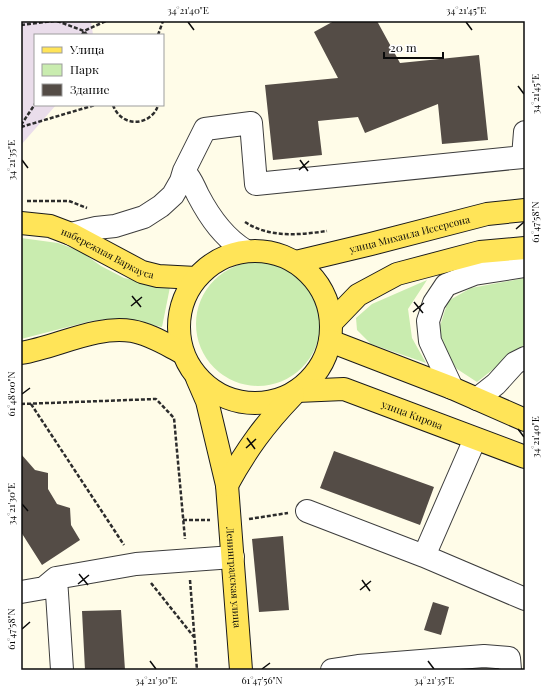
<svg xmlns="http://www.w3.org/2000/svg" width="546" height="691" font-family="'Playfair Display',serif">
	<rect width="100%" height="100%" fill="#fffce8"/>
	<path fill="#eaddeb" d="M21 21H91L93 35H35V105H56L21 145Z"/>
	<path fill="#c9ecaf" d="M21 238 58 243 80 251 101 266 124 278 170 287 162 327 126 320 107 319 91 321 21 339Z
		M196 324a62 62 0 1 1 124 0a62 62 0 1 1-124 0Z
		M525 278V344L477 382 457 369 442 349 440 326 448 301 471 288Z
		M427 280 408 309 412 338 426 363 371 344 357 330 356 318 372 304Z"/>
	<path fill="#544c46" d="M334 21H377L400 63 479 55 488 140 442 144 438 104 365 133 358 117 318 121 322 155 273 160 265 85 338 78 314 32Z
		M334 451 434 487 420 525 320 488Z
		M21 454 35 470 48 473V489L57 504 70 508 71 525 80 540 42 565 21 532Z
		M283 536 289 610 259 612 252 539Z
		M433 602 449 607 441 635 424 630Z
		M121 610 125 670H85L82 611Z"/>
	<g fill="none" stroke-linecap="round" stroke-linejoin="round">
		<defs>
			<path id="minor" d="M184 171C192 180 193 185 198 195 210 218 224 238 246 251
				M71 234 96 228 115 226 144 217 161 206 173 195 181 181 184 171 205 129 251 123 256 184 523 157 525 132
				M452 388 430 341 428 321 434 303 446 285 474 274 525 266
				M477 399 496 384 515 363 525 358
				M307 511 424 556 525 599
				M424 556 475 439
				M56 578 62 670
				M21 592 44 588 56 578 136 564 233 557
				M332 670 358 666 484 656 509 658 510 670"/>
			<g id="major">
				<path id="s1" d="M21 223 50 226 71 234 142 272 158 276 196 278"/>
				<circle cx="255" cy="327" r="76"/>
				<path id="s2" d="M296 262 371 244 487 214 525 210"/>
				<path d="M331 323 358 295 397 274 480 252 525 248"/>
				<path d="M330 341 452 388 525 420"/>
				<path d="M21 353C57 347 96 325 132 331 150 334 167 345 183 353"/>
				<path id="s3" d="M197 378 207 401 227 485 241 670"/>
				<path id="s4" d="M297 391 344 389 525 457"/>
				<path d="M227 485C246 450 265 424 293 395"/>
			</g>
		</defs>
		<use href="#minor" stroke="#3d3d3d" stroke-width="24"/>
		<use href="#major" stroke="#1b1b1b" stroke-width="24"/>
		<path stroke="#2c2c2c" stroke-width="2.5" stroke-dasharray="4 2" stroke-linecap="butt" d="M57 21 84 31 87 35
			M21 25 54 21
			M82 35 84 31 106 21
			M158 35 163 21
			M113 105C119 123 141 128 154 113 156 110 157 109 158 105
			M21 125 35 104
			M21 127 95 105
			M27 201H69L87 208
			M245 222C269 238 299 235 327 231
			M21 404 156 399 174 418 185 539
			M31 404 124 545
			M249 519 288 513
			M183 520H210
			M190 580 197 670
			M151 583 194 637"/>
		<use href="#minor" stroke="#fff" stroke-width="22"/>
		<use href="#major" stroke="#ffe458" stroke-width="22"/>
	</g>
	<path fill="none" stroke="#0a0a0a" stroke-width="1.5" d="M188 22 194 30M466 22 472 30M518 86 524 94M22 160 28 168M300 160 308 171M299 170 309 161M516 229 524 222M132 296 141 307M414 302 423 313M131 306 142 297M413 312 424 303M22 394 30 388M518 429 524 437M247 438 255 449M246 448 256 439M22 504 28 511M79 574 88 585M362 580 370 591M78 584 89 575M360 590 371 581M22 629 30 622M150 661 156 669M428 661 434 669M262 669 270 663"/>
	<g text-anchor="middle" stroke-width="4" stroke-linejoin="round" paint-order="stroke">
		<g font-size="10" fill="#0a0a0a" stroke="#fff">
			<text dy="4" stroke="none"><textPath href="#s2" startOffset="117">улица Михаила Иссерсона</textPath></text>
			<text dy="4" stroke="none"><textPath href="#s1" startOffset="93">набережная Варкауса</textPath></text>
			<text dy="4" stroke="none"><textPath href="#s4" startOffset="120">улица Кирова</textPath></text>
			<text dy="4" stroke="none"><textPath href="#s3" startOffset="204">Ленинградская улица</textPath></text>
		</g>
	</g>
	<rect width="546" height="691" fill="none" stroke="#ffffff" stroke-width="44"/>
	<rect x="34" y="34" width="130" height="72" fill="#ffffff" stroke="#9d9d9d"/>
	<rect x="42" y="47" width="20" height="6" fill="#ffe458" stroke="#9d9d9d"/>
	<text x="70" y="54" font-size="12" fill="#0a0a0a">Улица</text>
	<rect x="42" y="64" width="20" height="12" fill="#c9ecaf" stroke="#9d9d9d"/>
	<text x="70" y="74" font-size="12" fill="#0a0a0a">Парк</text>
	<rect x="42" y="84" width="20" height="12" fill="#544c46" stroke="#9d9d9d"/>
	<text x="70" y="94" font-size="12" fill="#0a0a0a">Здание</text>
	<path d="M384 52v6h59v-6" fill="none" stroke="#0a0a0a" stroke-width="2"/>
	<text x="390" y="52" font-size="12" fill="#0a0a0a" stroke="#ffffff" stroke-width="3" paint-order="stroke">20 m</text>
	<rect x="22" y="22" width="502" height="647" fill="none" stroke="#0a0a0a" stroke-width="1.5"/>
	<g font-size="10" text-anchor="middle" fill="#0a0a0a">
		<text x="188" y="14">34°21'40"E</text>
		<text x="466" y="14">34°21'45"E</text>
		<text transform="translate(535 94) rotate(-90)" y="4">34°21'45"E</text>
		<text transform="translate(11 160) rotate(-90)" y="4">34°21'35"E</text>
		<text transform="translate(535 222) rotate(-90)" y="4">61°47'58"N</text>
		<text transform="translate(11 394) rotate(-90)" y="4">61°48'00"N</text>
		<text transform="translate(535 437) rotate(-90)" y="4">34°21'40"E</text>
		<text transform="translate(11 504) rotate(-90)" y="4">34°21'30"E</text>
		<text transform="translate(11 629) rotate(-90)" y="4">61°47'58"N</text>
		<text x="156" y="684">34°21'30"E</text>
		<text x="262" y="684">61°47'56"N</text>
		<text x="434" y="684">34°21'35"E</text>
	</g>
</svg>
